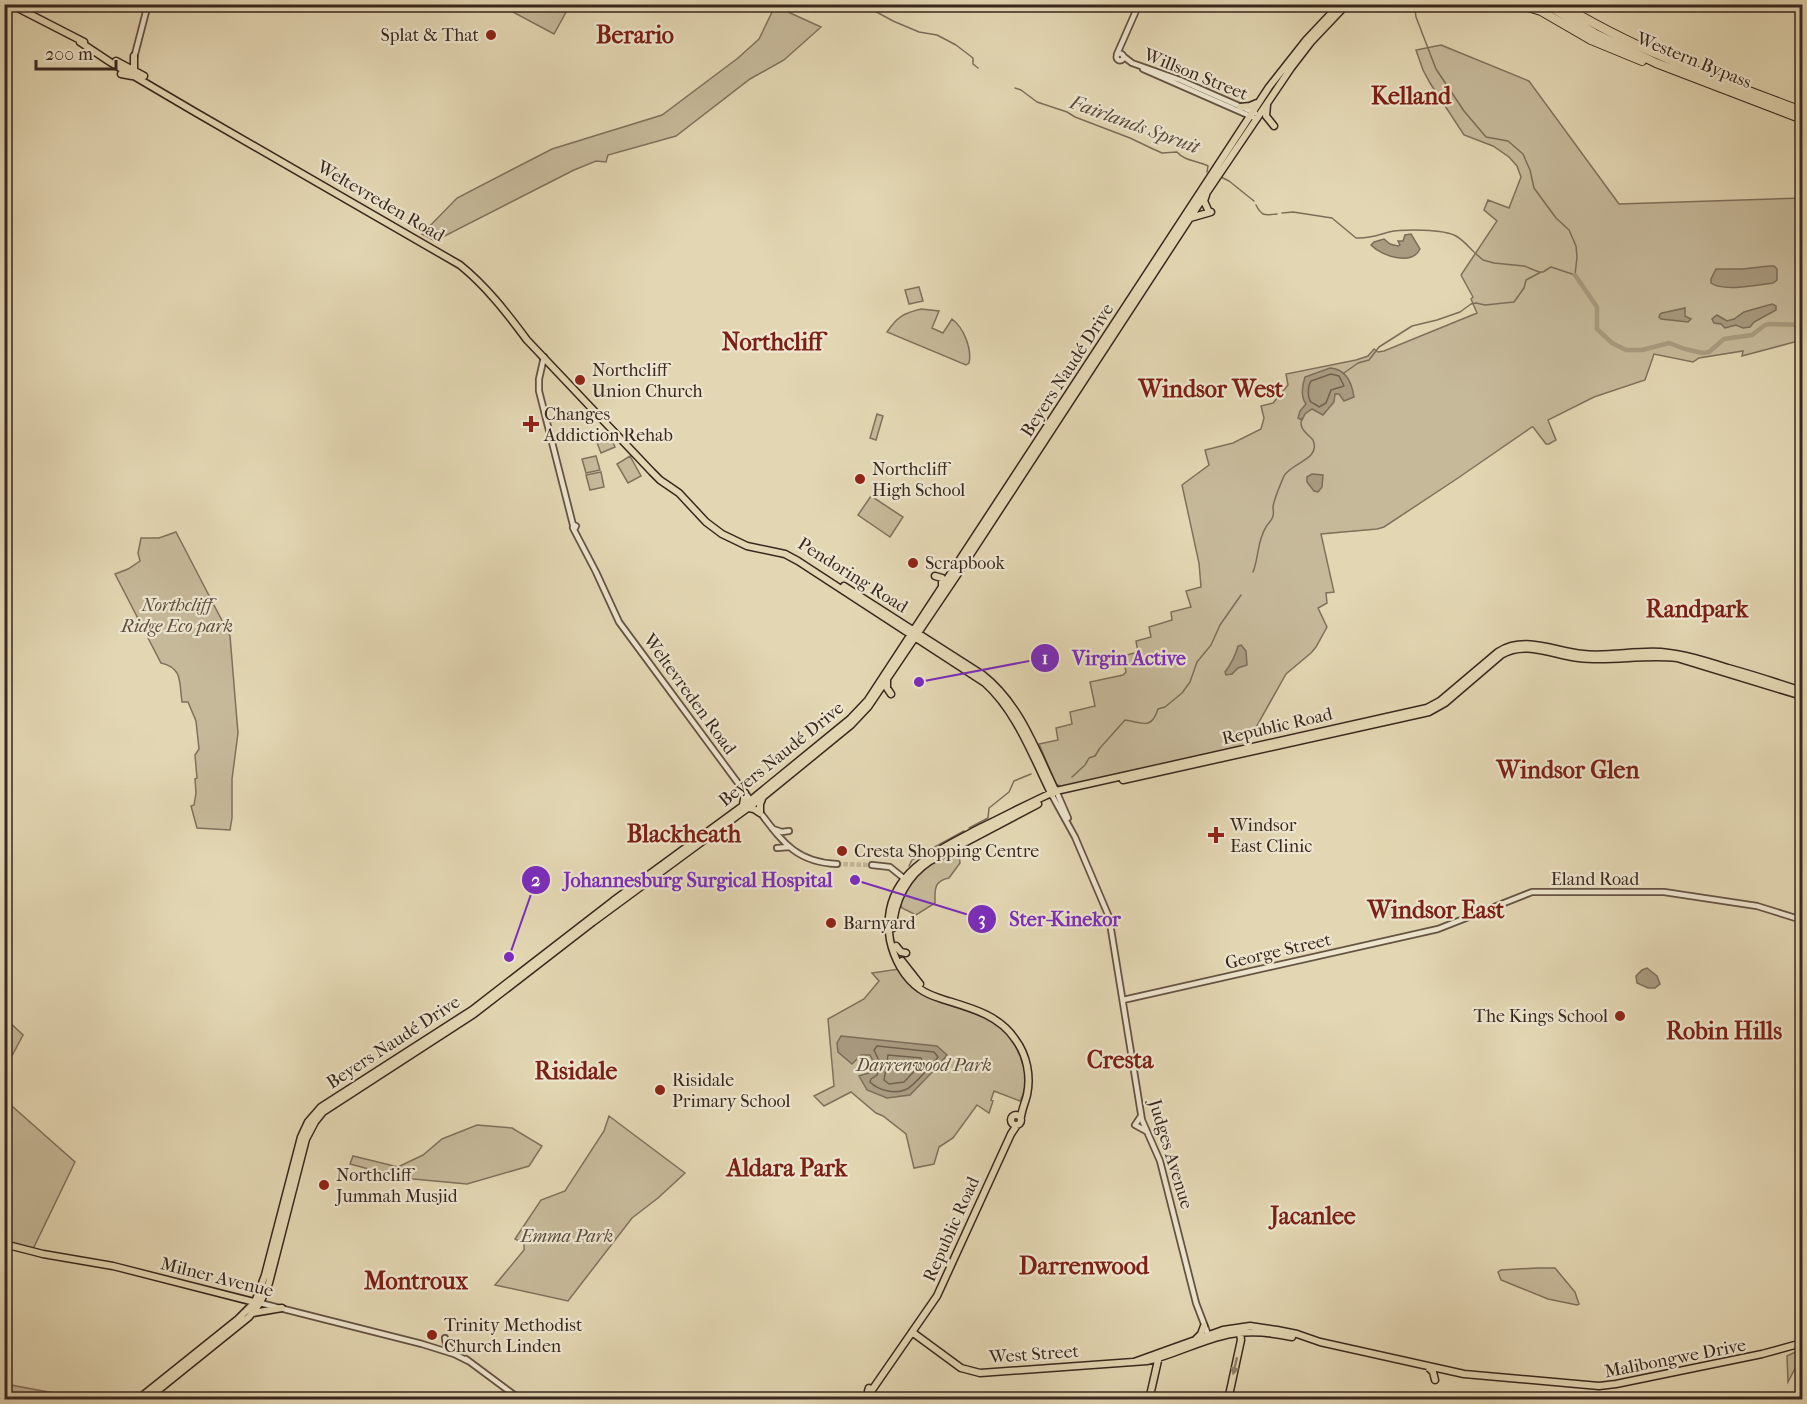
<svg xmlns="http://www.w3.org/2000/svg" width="1807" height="1404" font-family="'IM FELL French Canon',serif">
	<rect width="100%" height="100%" fill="#e3d7b3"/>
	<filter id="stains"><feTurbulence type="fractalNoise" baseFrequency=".00333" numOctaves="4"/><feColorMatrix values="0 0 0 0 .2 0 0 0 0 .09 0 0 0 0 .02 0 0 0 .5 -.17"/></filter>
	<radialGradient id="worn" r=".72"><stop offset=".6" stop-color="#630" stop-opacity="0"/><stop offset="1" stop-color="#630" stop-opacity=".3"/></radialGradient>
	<path fill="#c6b99a" stroke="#80705c" stroke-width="1.5" d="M500 5H570L554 34Z
		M775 6 821 27 784 60 750 79 676 136 608 155 606 162 596 161 574 170 435 241 422 234 457 198 552 149 662 115 738 58 759 39Z
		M1441 45 1529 81 1619 204 1802 198V340L1742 356 1743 351 1699 358 1693 362 1654 354 1645 380 1594 397 1548 420 1556 440 1549 444H1546L1533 427H1532L1458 478 1384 527 1377 529 1321 534 1334 592 1326 593 1327 603 1318 608 1327 627 1316 647 1311 653 1286 674 1246 745 1062 787 1056 784 1039 744 1058 740 1056 728 1072 724 1070 712 1095 706 1090 682 1123 675 1126 672 1123 656 1138 652 1136 641 1151 637 1149 627 1172 620 1171 612 1191 607 1186 591 1201 587 1199 563 1182 485 1209 465 1205 450 1233 443 1261 429 1264 418 1261 406 1273 403 1288 385 1286 374 1356 360 1368 356 1374 349 1378 352 1384 351 1477 313 1471 299 1473 297 1461 275 1497 221 1484 210 1488 200 1509 208 1521 177 1517 166 1509 157 1493 146 1464 135 1430 83 1423 70 1416 50Z
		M919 287 923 301 909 304 905 290Z
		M921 309 939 311 932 328 943 333 952 319C964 328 972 349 969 363L966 365 887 332C897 317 904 313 921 309Z
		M877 414 883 416 876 440 870 438Z
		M609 433 615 447 601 453 596 440Z
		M596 456 600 470 586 473 582 459Z
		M630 456 641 476 628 483 617 464Z
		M601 472 604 487 590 490 586 475Z
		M871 496 903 517 890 537 858 515Z
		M176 532 230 636 238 733 232 779V818L230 830 197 828 191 806 194 805 196 793 195 779 197 778 195 755 199 749 196 721 188 702H182C179 682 183 668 161 663L115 574 128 569 140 561 138 553 141 538H159Z
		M965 845 959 853 960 863 949 878C933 881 935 891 935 903L916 915 902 908 900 903C918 867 930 863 965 845Z
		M899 969C904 977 909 985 917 990 957 1016 1010 1008 1024 1066 1027 1078 1026 1090 1020 1101L994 1091 991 1100 993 1101 989 1113 977 1105 953 1138 939 1147 934 1164 914 1168 906 1134 883 1116 876 1113 851 1092 824 1106 814 1096 834 1086 828 1019 864 999 879 981 872 973Z
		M5 1018 23 1035 5 1069Z
		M4 1099 75 1162 32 1251 5 1244Z
		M609 1116 685 1173 658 1198 632 1218 568 1301 495 1285 524 1250V1243L515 1239 541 1200 565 1191 604 1131Z
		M477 1125 512 1128 542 1146 529 1166 467 1184 402 1178 350 1164 353 1156 398 1167 423 1155 442 1139Z
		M1537 1268H1555L1575 1292 1579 1304 1577 1305 1548 1299 1501 1280 1498 1272 1501 1270Z
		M1802 1349V1355L1788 1382 1787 1356Z
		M11 1385 59 1394 60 1395 56 1399H17L9 1388Z"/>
	<path fill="#a99b80" stroke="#7c6d59" stroke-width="1.5" d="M1411 234 1420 249C1412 266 1381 256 1371 245L1374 242 1384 239 1390 244 1398 246 1400 245 1398 241H1403L1405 235Z
		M1769 266H1774L1777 269V280L1773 283C1758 285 1723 292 1711 283V279L1716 269H1743Z
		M1772 304 1776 306V310L1754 322 1750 327 1743 328 1736 325 1725 328 1721 324 1714 323 1712 319 1717 315 1727 321 1734 319 1744 312Z
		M1685 308V316L1691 319 1688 322 1661 319 1659 317 1660 314 1662 313Z
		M1330 368C1346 369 1352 383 1354 397L1344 401 1339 394H1335L1334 402 1323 415 1312 409 1305 414 1302 420 1298 418 1300 411 1306 404C1301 397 1302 386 1305 377Z
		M1312 474 1323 475 1322 487 1318 492 1314 491 1307 482V477Z
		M1241 645 1246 651 1247 665 1238 668 1232 674 1226 675 1225 672C1232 663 1235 657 1238 646Z
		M1647 968 1657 976 1660 984 1655 988H1648L1637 983 1636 976 1642 970Z
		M841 1036 937 1046 947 1055 939 1065 910 1095 887 1098 867 1090 859 1076 872 1072 874 1063 870 1055H861L852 1064 838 1052 837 1043Z"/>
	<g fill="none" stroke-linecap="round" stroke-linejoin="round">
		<path stroke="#71614f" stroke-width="1.5" d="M1331 374 1339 376 1344 386 1331 390 1326 403 1319 407C1317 405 1314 404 1311 402 1307 397 1308 385 1311 381Z
			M877 1046 934 1052 938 1057C934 1063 913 1086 907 1089 895 1095 878 1090 870 1082L871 1079 877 1075 880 1063 874 1050Z
			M888 1055 921 1058 923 1062 904 1082 889 1084 884 1080Z"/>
		<path stroke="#7c6d59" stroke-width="1.5" d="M862 4 893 21 919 32 937 35 956 45 973 58V64L978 68
			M1420 4 1415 10 1416 17 1436 69 1464 111 1486 137 1508 141 1523 154 1530 170 1534 188 1556 218 1569 230 1573 239 1576 246 1577 257 1575 275 1551 267 1543 272H1539L1524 266 1494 263 1483 260 1475 253
			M1015 88 1021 90 1037 102 1067 112 1075 117 1130 138 1151 148 1162 153 1177 152C1184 161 1199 161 1208 166L1207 172
			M1221 177 1229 181 1254 201
			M1256 205C1262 217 1265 215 1277 214
			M1282 213 1293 212 1332 218 1356 238C1368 239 1378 235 1389 232 1403 229 1444 229 1456 236 1463 240 1469 247 1474 252
			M1344 373 1358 363 1369 360 1379 347 1412 326 1437 320 1460 312 1471 304 1476 303 1485 305 1514 302 1524 288 1526 280 1541 272
			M1253 572C1259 557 1257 541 1266 527 1268 523 1272 521 1273 516 1274 513 1273 510 1273 507 1274 499 1281 483 1284 476 1292 462 1321 460 1313 440 1307 433 1298 429 1302 418
			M1072 777 1085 765 1089 758 1095 756 1100 748 1125 720C1142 722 1151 731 1158 709L1165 707 1182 693 1190 682 1197 662 1211 645 1220 625 1241 595
			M969 828 988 818 989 808 1009 792 1014 781 1031 774
			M909 866 912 860 922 854 964 831"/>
		<path stroke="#a99b80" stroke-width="4.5" d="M1575 275 1597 307V329L1612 343 1626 350H1642L1669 343 1685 349 1703 353 1709 352 1724 339 1752 335 1765 325 1770 324 1802 325"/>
		<path stroke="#c1b495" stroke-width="4.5" stroke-dasharray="4.5 2" stroke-linecap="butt" d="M837 864 872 865"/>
		<defs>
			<path id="minor" d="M1116.5 57a3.5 3.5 0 1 1 7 0a3.5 3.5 0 1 1-7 0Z
				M1117 54 1139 4
				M1123 56 1132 63 1180 80 1255 113
				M134 58 148 4
				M1143 69 1257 119
				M544 357 539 379V391L573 525
				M574 525 576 526 575 528 573 527Z
				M573 528 596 572 619 622 752 802
				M1058 795 1068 818
				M1053 797 1075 837 1109 917 1142 1120 1160 1161 1196 1303 1209 1337
				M759 811C782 841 795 862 837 864
				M773 829 782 832 789 831
				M777 848 789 847
				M872 865 890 867 906 880
				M1123 1000 1438 929 1532 892H1664L1757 906 1802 920
				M1141 1116 1135 1125 1146 1131
				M260 1303 422 1344 454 1354 468 1361
				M445 1338 446 1344 455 1352
				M466 1359 521 1400"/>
			<path id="major" d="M10 4 84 42
				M80 42 110 62 195 112 460 265C486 286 507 313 527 340L652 472 660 480 679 493 706 522 722 534 747 546 785 554 798 561 985 683C1017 712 1033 757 1052 795
				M116 61 144 76
				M134 70V56
				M121 74 132 76
				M1267 105 1266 116 1274 126
				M1240 107 1250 106 1257 103
				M1206 195 1204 201 1208 210
				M1190 218 1211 212
				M935 576 942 578V587
				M844 586 983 675C1020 704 1036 751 1056 792
				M887 680V688L891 694
				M1123 780 1429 712 1445 703 1501 655C1525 640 1553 655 1579 658 1611 662 1644 654 1677 658L1802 696
				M743 805 745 793
				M748 808 754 809 760 813V804L762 799
				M893 928C894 901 907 876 930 861L1038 804
				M896 946 901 952 906 953
				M902 961 920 984
				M1011 1120a5 5 0 1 1 10 0a5 5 0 1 1-10 0Z
				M1021 1117C1022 1109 1025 1103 1027 1095 1031 1076 1027 1055 1015 1039 999 1015 971 1008 945 1000 936 997 928 995 920 989 904 978 894 959 890 940 879 875 935 852 982 827 1007 815 1031 802 1056 791L1427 708 1440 701 1498 652C1524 635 1554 651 1583 654 1609 657 1635 650 1661 652 1684 654 1706 661 1728 668 1753 675 1778 683 1802 691
				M4 1244 43 1254 113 1266 258 1303
				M253 1313 282 1308
				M912 1332 961 1368 980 1373 1147 1361C1173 1355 1197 1342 1222 1336 1245 1330 1269 1332 1292 1337
				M1196 1339 1201 1334 1204 1326
				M1134 1362 1223 1330 1250 1326 1277 1330 1297 1334 1320 1342 1464 1374 1599 1386 1616 1384 1762 1354 1802 1343
				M1429 1368 1433 1372 1435 1380
				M869 1388 872 1390 871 1392 868 1391Z
				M872 1390 937 1296 1011 1134 1017 1125
				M137 1400 238 1319 255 1302 265 1275 301 1137 308 1122 321 1107 472 1010 613 901 751 800 850 719 868 700 1269 87 1306 40 1340 4
				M146 1400 249 1317 260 1303 269 1283 306 1139 315 1122 323 1112 474 1014 593 922 764 796 851 725 868 707 955 578 1199 204 1291 68 1311 42 1347 4
				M1149 1400 1159 1356
				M1228 1400 1241 1340 1240 1333"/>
			<path id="highway" d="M1518 4 1541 11 1591 40 1642 61
				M1546 4 1594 33 1656 63 1802 119
				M1561 4C1636 51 1720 80 1802 111"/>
		</defs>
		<use href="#minor" stroke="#645343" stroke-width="8"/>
		<use href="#major" stroke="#39271e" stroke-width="9"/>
		<use href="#highway" stroke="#39271e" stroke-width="10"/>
		<use href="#minor" stroke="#ede5ce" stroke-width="4.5"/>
		<use href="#major" stroke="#e3d7b3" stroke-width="6"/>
		<use href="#highway" stroke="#e3d7b3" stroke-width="8"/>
	</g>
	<defs><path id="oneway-solid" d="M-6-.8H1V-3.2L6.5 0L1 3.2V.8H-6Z" transform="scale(1.5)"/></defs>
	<use fill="#8e7f68" href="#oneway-solid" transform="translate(1235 1366) rotate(103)"/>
	<g fill="#8f2418" stroke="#ede5ce" stroke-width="2">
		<circle cx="491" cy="35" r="6"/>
		<circle cx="580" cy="380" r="6"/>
		<path d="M528 415h6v6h6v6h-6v6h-6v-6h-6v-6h6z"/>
		<circle cx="860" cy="479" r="6"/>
		<circle cx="913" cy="563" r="6"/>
		<path d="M1213 826h6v6h6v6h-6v6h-6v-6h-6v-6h6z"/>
		<circle cx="842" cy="851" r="6"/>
		<circle cx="831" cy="923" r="6"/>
		<circle cx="1620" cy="1016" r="6"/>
		<circle cx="660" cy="1090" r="6"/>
		<circle cx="324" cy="1185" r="6"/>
		<circle cx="432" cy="1335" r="6"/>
	</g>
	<g text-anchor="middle" stroke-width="4.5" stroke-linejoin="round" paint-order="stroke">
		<g font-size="18" fill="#39271e" stroke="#ede5ce" text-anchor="start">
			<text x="479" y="41" text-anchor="end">Splat &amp; That</text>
			<text x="592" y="376">Northcliff<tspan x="592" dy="21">Union Church</tspan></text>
			<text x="544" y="420">Changes<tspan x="544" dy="21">Addiction Rehab</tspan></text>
			<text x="872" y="475">Northcliff<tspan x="872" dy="21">High School</tspan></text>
			<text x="925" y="569">Scrapbook</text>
			<text x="1230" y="831">Windsor<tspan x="1230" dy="21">East Clinic</tspan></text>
			<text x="854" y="857">Cresta Shopping Centre</text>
			<text x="843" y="929">Barnyard</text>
			<text x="1608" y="1022" text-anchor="end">The Kings School</text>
			<text x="672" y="1086">Risidale<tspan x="672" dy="21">Primary School</tspan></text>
			<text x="336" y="1181">Northcliff<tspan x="336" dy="21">Jummah Musjid</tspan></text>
			<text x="444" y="1331">Trinity Methodist<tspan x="444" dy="21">Church Linden</tspan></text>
		</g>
		<g font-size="18" fill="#39271e" stroke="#ede5ce">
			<text transform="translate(1694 60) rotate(22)" y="6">Western Bypass</text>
			<text transform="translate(1196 74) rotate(22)" y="6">Willson Street</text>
			<text transform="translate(381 201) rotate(30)" y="6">Weltevreden Road</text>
			<text transform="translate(1067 370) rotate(-57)" y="6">Beyers Naudé Drive</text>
			<text transform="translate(853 575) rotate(32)" y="6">Pendoring Road</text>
			<text transform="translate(690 694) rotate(54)" y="6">Weltevreden Road</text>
			<text transform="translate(1277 726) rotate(-13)" y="6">Republic Road</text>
			<text transform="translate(781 754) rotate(-39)" y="6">Beyers Naudé Drive</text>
			<text x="1595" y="885">Eland Road</text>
			<text transform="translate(1278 951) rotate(-13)" y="6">George Street</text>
			<text transform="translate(393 1042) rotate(-33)" y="6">Beyers Naudé Drive</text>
			<text transform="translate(1171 1154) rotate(73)" y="6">Judges Avenue</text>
			<text transform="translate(951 1229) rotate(-66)" y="6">Republic Road</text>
			<text transform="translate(217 1277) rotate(14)" y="6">Milner Avenue</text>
			<text transform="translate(1034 1354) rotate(-4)" y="6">West Street</text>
			<text transform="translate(1675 1358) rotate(-11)" y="6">Malibongwe Drive</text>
		</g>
		<g font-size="18" font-style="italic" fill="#5c4c3d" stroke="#ede5ce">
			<text x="177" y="611">Northcliff<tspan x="177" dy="21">Ridge Eco park</tspan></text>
			<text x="924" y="1071">Darrenwood Park</text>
			<text x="567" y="1242">Emma Park</text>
		</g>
		<g font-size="20" font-style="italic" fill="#5b4a3b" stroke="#ede5ce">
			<text transform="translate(1135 124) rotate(20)" y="7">Fairlands Spruit</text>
		</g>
		<g font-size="24" font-weight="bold" fill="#7a1f14" stroke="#ede5ce">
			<text x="635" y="43">Berario</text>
			<text x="1411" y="104">Kelland</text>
			<text x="772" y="350">Northcliff</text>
			<text x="1211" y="397">Windsor West</text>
			<text x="1697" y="617">Randpark</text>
			<text x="1568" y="778">Windsor Glen</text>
			<text x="684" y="842">Blackheath</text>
			<text x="1436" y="918">Windsor East</text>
			<text x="1724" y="1039">Robin Hills</text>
			<text x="1120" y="1068">Cresta</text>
			<text x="576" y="1079">Risidale</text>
			<text x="787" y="1176">Aldara Park</text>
			<text x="1313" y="1224">Jacanlee</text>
			<text x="1084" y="1274">Darrenwood</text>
			<text x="416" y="1289">Montroux</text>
		</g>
	</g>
	<path fill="none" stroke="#7b2cbf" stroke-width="2" d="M919 682L1045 658M509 957L536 880M855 880L982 919"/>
	<g fill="#7b2cbf" stroke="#ede5ce" stroke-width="2">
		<circle cx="919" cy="682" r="6"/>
		<circle cx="509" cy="957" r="6"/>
		<circle cx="855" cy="880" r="6"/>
		<circle cx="1045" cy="658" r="15"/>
		<circle cx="536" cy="880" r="15"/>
		<circle cx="982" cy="919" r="15"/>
	</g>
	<g font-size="18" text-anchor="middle" font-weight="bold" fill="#fff">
		<text x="1045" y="664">1</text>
		<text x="536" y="886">2</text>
		<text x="982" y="925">3</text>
	</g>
	<g font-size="20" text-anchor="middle" font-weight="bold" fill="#7b2cbf" stroke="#ede5ce" stroke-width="4.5" stroke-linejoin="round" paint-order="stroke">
		<text x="1129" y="665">Virgin Active</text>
		<text x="698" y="887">Johannesburg Surgical Hospital</text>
		<text x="1065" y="926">Ster-Kinekor</text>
	</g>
	<rect width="1807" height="1404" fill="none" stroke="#e3d7b3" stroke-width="24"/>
	<rect x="6" y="6" width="1795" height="1392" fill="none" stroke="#39271e" stroke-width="3"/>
	<rect x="12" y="12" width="1783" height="1380" fill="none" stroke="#39271e" stroke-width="1.5"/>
	<path d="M36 60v9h80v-9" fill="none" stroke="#39271e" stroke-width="3"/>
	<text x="45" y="60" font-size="18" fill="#39271e" stroke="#ede5ce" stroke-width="4.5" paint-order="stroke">200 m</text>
	<rect width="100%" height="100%" filter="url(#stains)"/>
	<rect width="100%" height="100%" fill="url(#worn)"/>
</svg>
